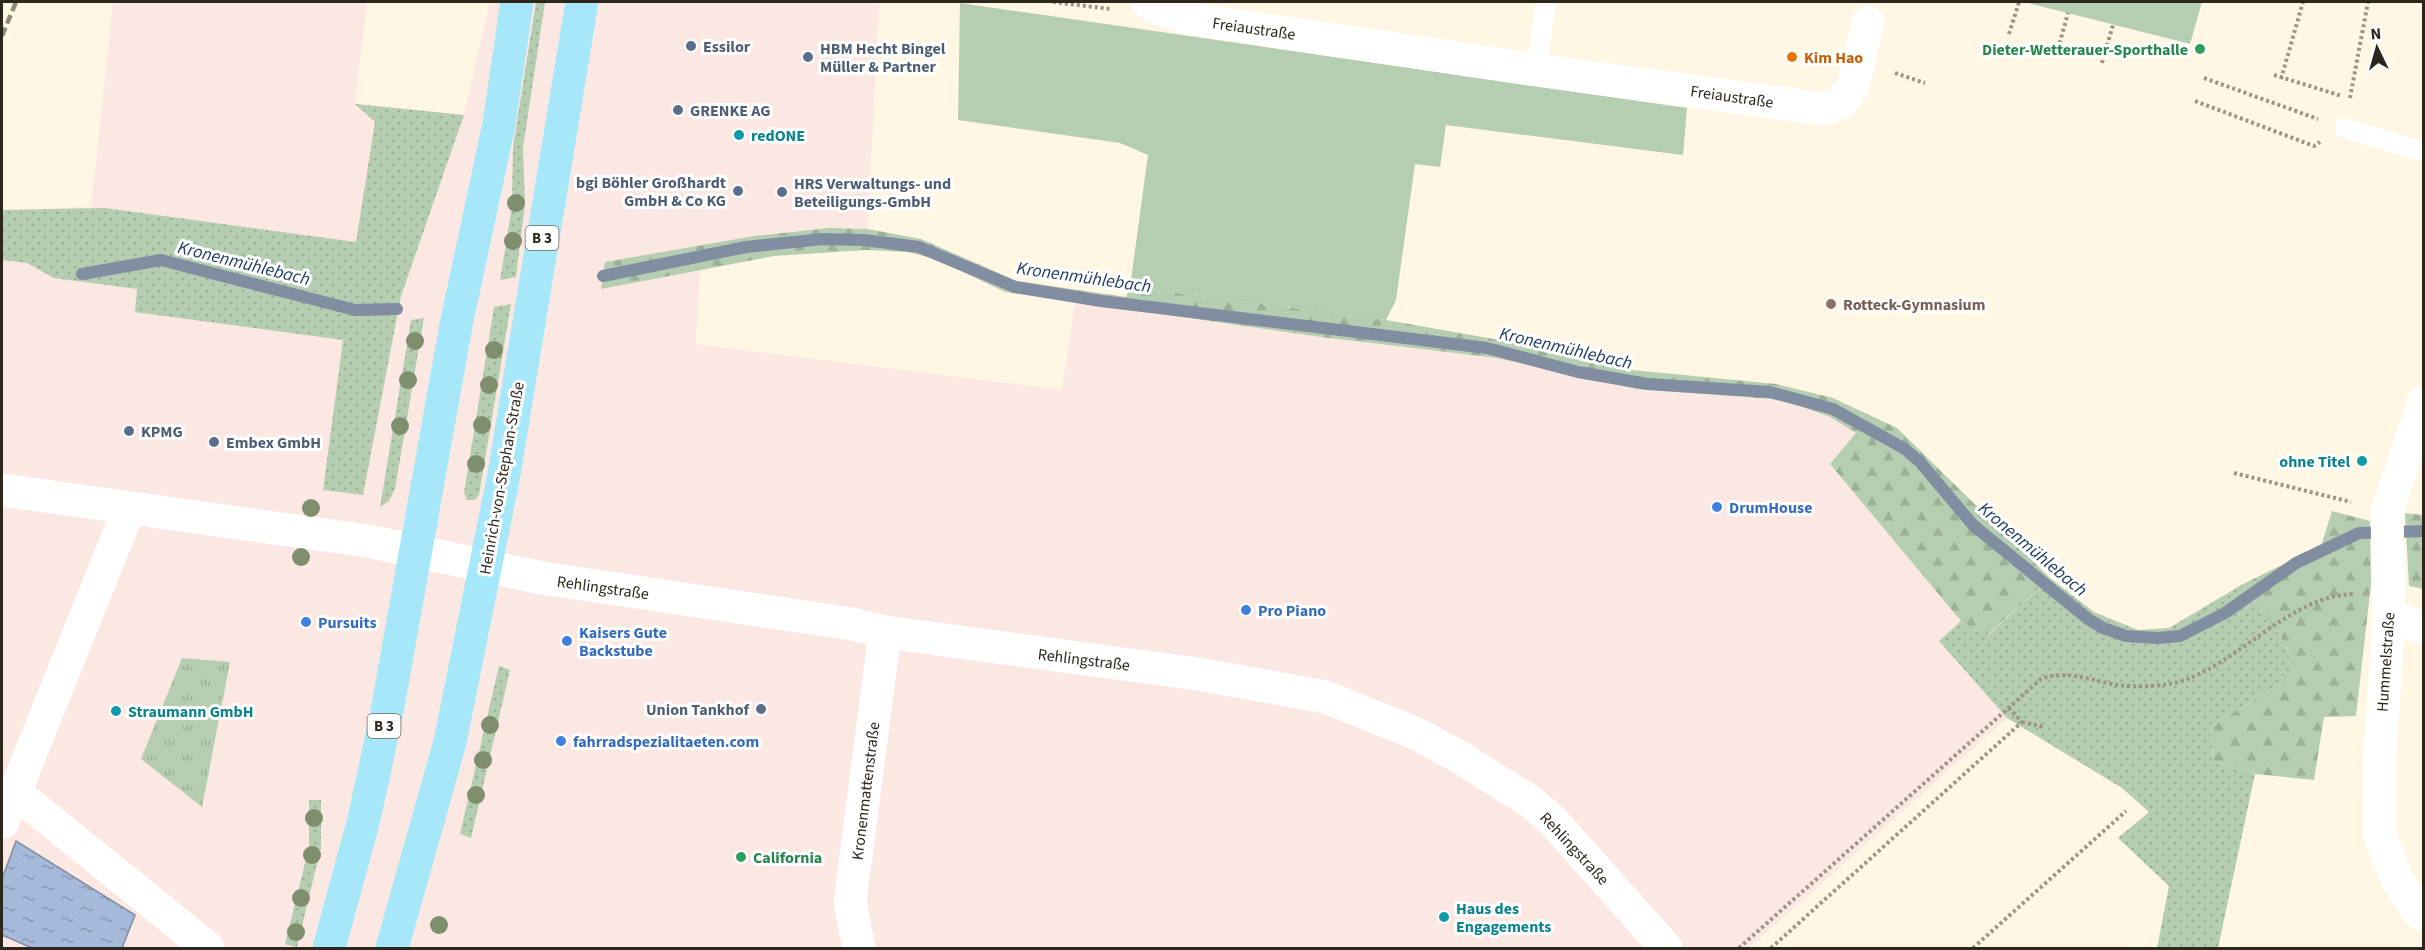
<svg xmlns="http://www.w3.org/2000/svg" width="2425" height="950" font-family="'Source Sans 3',sans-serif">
	<defs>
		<pattern id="grass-dots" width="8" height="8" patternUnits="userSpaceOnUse" patternTransform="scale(1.5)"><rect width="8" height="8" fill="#b5cdb0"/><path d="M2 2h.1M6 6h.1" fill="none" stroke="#9cb097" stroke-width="1.8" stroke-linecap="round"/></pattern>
		<pattern id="forest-firs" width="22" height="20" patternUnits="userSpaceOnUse" patternTransform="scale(1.5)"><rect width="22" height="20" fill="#b5cdb0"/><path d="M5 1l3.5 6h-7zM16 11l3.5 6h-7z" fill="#9cb097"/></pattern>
		<pattern id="park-tufts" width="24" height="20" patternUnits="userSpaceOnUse" patternTransform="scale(1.5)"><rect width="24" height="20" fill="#b5cdb0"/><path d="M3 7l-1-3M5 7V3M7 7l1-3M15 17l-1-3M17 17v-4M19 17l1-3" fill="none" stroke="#9cb097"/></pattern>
		<pattern id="water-ripples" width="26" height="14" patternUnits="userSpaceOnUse" patternTransform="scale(1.5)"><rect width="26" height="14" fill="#a5bada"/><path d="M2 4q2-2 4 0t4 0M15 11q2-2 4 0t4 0" fill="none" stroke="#8797b0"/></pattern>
	</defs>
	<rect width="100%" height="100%" fill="#fff6e3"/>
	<path fill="#fce8e2" d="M113 2H367L355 103 464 115 490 2H879L868 229 829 228 754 236 605 262 602 288 700 269 696 344 1062 390 1075 303 1321 337 1497 358 1636 389 1784 400 1830 417 1856 433 1831 465 1961 621 1939 641 2007 718 1749 948H2V210L91 207Z"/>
	<path fill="url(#grass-dots)" d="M536 2H545L523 148 525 205 516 277 500 280 512 206 513 147Z
		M355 104 464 115 401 296 363 495 323 490 343 340 135 312 137 289 54 278 27 263 2 260V210L105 208 356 242 375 122Z
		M511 304 479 495 475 500H467L464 493 494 307Z
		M424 318 395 489 389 501 380 507 411 320Z
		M2050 578 2094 612 2138 630 2169 628 2243 584 2286 644 2290 660 2281 683 2211 726 2213 762 2255 774 2218 948H2157L2169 886 2118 838 2149 812 2122 788 2007 718 1939 641 1961 621 1986 637Z
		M499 666 510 670 471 838 460 834Z
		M309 800H321V847L297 947 285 944 309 847Z"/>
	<path fill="url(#forest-firs)" d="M829 228 868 229 921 239 1017 281 1126 297 1130 287 1386 320 1505 341 1583 361 1632 370 1776 384 1833 398 1897 428 2050 578 1985 637 1961 621 1830 464 1856 433 1830 417 1784 400 1636 389 1497 358 1321 337 1005 292 936 259 908 252 866 250 774 256 601 289 605 262 754 236Z
		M2332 511 2370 521 2371 584 2356 716 2324 717 2314 780 2255 774 2213 762 2211 726 2281 683 2290 660 2286 644 2243 584 2321 546Z
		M2405 513 2423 515V589L2409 586Z"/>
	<path fill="url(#park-tufts)" d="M182 658 230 662 202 807 141 759Z"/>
	<path fill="#b5cdb0" d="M2024 2H2202L2190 44Z
		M960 3 1687 108 1683 155 1446 125 1440 167 1415 164 1396 300 1386 320 1130 287 1148 155 1120 143 958 120Z"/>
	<path fill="url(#water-ripples)" stroke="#818ea1" stroke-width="1.5" d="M16 841 135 915 122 948H32L2 935V879Z"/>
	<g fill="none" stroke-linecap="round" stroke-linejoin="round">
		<path stroke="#818ea1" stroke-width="12" d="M82 274 161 260 355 310 397 309
			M603 276 746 247 823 239 864 240 919 247 1015 287 1101 301 1487 348 1578 372 1648 384 1770 392 1833 409 1905 449 1920 462 1973 525 2088 619 2103 628 2126 636 2158 638 2180 636 2225 613 2296 563 2359 533 2424 531"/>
		<path stroke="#9c9484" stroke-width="4" stroke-dasharray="3 3" stroke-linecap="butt" d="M1053 2 1111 9
			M2009 34 2019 2
			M2058 49 2068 13
			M2102 63 2113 25
			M1895 73 1925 83
			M2274 75 2342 96
			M2204 78 2318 119
			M2281 79 2303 2
			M2350 98 2368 2
			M2195 101 2314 146 2320 142
			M2234 473 2351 502
			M2022 722 2044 727
			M1739 948 2041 679C2066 670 2087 679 2112 684 2133 688 2164 687 2185 680 2243 659 2292 595 2354 594
			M1771 948 2022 722 2008 707
			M1973 948 2126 811"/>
		<path stroke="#fff" stroke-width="20" d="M1536 70 1546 2
			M2344 128 2424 152"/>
		<path stroke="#fff" stroke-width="33" d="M1148 2 1155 7 1186 18 1536 70 1824 109 1841 103 1853 87 1868 22
			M2424 402 2387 511 2389 616 2379 769 2380 836 2398 881 2419 913 2424 916
			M2 490 368 541 542 578 852 624 885 632 1198 674 1326 697 1417 734 1461 758 1531 802 1552 820 1666 948
			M129 509 15 792 208 948
			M2389 616 2424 628
			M2 823 15 792
			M859 948 850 902 885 632"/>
		<path stroke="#a6e8fa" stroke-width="33" d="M329 948 364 819 386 717 456 325 499 124 517 2
			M392 948 450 742 504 474 582 2"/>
		<path stroke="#908979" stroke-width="4.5" stroke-dasharray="9 4.5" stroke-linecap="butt" d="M2 36 16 2"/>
	</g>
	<g fill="#7f8f6e">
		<circle cx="516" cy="203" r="9"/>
		<circle cx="513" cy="241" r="9"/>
		<circle cx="415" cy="341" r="9"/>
		<circle cx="494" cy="350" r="9"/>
		<circle cx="408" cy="380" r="9"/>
		<circle cx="489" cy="385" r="9"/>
		<circle cx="482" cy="425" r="9"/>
		<circle cx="400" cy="426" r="9"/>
		<circle cx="476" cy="464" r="9"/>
		<circle cx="311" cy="508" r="9"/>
		<circle cx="301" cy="557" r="9"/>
		<circle cx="490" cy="725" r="9"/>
		<circle cx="483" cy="760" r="9"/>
		<circle cx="476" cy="795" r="9"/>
		<circle cx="314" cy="818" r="9"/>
		<circle cx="312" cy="855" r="9"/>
		<circle cx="301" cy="898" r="9"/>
		<circle cx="439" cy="925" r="9"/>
		<circle cx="296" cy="932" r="9"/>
	</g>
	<g fill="#5c6f8a" stroke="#fff" stroke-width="2">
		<circle cx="691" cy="46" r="6"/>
		<circle cx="808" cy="57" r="6"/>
		<circle cx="678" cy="110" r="6"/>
		<circle cx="738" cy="191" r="6"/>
		<circle cx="782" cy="192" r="6"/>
		<circle cx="129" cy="431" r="6"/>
		<circle cx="214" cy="442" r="6"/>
		<circle cx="761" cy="709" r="6"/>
	</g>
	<g fill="#2e9e5b" stroke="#fff" stroke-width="2">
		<circle cx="2200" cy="49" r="6"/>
		<circle cx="741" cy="857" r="6"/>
	</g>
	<circle fill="#e8710a" stroke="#fff" stroke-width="2" cx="1792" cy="57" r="6"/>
	<g fill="#0f9aa8" stroke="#fff" stroke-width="2">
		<circle cx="739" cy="135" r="6"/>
		<circle cx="2362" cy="461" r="6"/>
		<circle cx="116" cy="711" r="6"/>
		<circle cx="1444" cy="917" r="6"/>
	</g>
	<circle fill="#8d6e63" stroke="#fff" stroke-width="2" cx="1831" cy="304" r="6"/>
	<g fill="#3f7fe0" stroke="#fff" stroke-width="2">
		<circle cx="1717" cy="507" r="6"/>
		<circle cx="1246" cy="610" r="6"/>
		<circle cx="306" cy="622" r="6"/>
		<circle cx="567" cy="641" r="6"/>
		<circle cx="561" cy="741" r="6"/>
	</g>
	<g text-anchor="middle" stroke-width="6" stroke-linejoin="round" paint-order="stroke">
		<g fill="#fff" stroke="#6c685f" stroke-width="1.5">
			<rect x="525.5" y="226" width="33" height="24" rx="4.5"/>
			<rect x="367.5" y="714" width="33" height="24" rx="4.5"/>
		</g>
		<g font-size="15" font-weight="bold" fill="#2d271b">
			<text x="542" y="243">B 3</text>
			<text x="384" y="731">B 3</text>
		</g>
		<g font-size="16" fill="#2d271b" stroke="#fff">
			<text transform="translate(1254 28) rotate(8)" y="6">Freiaustraße</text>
			<text transform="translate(1732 96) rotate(8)" y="6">Freiaustraße</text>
			<text transform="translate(501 478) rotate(-80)" y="6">Heinrich-von-Stephan-Straße</text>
			<text transform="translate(603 587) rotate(8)" y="6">Rehlingstraße</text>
			<text transform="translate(1084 659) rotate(7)" y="6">Rehlingstraße</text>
			<text transform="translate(2385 662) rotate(-86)" y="6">Hummelstraße</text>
			<text transform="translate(865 791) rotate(-83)" y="6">Kronenmattenstraße</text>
			<text transform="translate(1575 848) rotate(47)" y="6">Rehlingstraße</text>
		</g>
		<g font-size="16" font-weight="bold" fill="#4e5e75" stroke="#fff" text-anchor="start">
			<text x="703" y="52">Essilor</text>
			<text x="820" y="54">HBM Hecht Bingel<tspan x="820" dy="18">Müller &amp; Partner</tspan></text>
			<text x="690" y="116">GRENKE AG</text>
			<text x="726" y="188" text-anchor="end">bgi Böhler Großhardt<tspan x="726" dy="18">GmbH &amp; Co KG</tspan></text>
			<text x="794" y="189">HRS Verwaltungs- und<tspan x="794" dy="18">Beteiligungs-GmbH</tspan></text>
			<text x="141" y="437">KPMG</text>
			<text x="226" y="448">Embex GmbH</text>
			<text x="749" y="715" text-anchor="end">Union Tankhof</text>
		</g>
		<g font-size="16" font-weight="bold" fill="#27864d" stroke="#fff" text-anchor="end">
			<text x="2188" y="55">Dieter-Wetterauer-Sporthalle</text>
			<text x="753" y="863" text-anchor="start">California</text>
		</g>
		<g font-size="16" font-weight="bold" fill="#c56008" stroke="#fff" text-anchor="start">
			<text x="1804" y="63">Kim Hao</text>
		</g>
		<g font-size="16" font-weight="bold" fill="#0d838f" stroke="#fff" text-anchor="start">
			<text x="751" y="141">redONE</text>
			<text x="2350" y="467" text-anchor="end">ohne Titel</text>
			<text x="128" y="717">Straumann GmbH</text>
			<text x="1456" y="914">Haus des<tspan x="1456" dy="18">Engagements</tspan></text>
		</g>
		<g font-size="16" font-weight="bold" fill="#785e54" stroke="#fff" text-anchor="start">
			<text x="1843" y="310">Rotteck-Gymnasium</text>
		</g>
		<g font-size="16" font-weight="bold" fill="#366cbe" stroke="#fff" text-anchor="start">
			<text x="1729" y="513">DrumHouse</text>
			<text x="1258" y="616">Pro Piano</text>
			<text x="318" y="628">Pursuits</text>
			<text x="579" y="638">Kaisers Gute<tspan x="579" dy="18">Backstube</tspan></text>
			<text x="573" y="747">fahrradspezialitaeten.com</text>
		</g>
		<g font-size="18" font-style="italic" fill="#203b66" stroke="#fff">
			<text transform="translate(244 263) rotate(14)" y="6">Kronenmühlebach</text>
			<text transform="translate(1084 277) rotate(8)" y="6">Kronenmühlebach</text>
			<text transform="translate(1566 348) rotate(13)" y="6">Kronenmühlebach</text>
			<text transform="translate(2033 549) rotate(40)" y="6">Kronenmühlebach</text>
		</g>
	</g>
	<rect width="2425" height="950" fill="none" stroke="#2d271b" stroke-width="6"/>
	<g transform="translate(2377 48) rotate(355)" stroke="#ffffff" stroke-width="4.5" paint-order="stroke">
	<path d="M0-4.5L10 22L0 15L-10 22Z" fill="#2d271b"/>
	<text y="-9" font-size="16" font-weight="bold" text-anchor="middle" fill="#2d271b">N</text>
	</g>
</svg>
